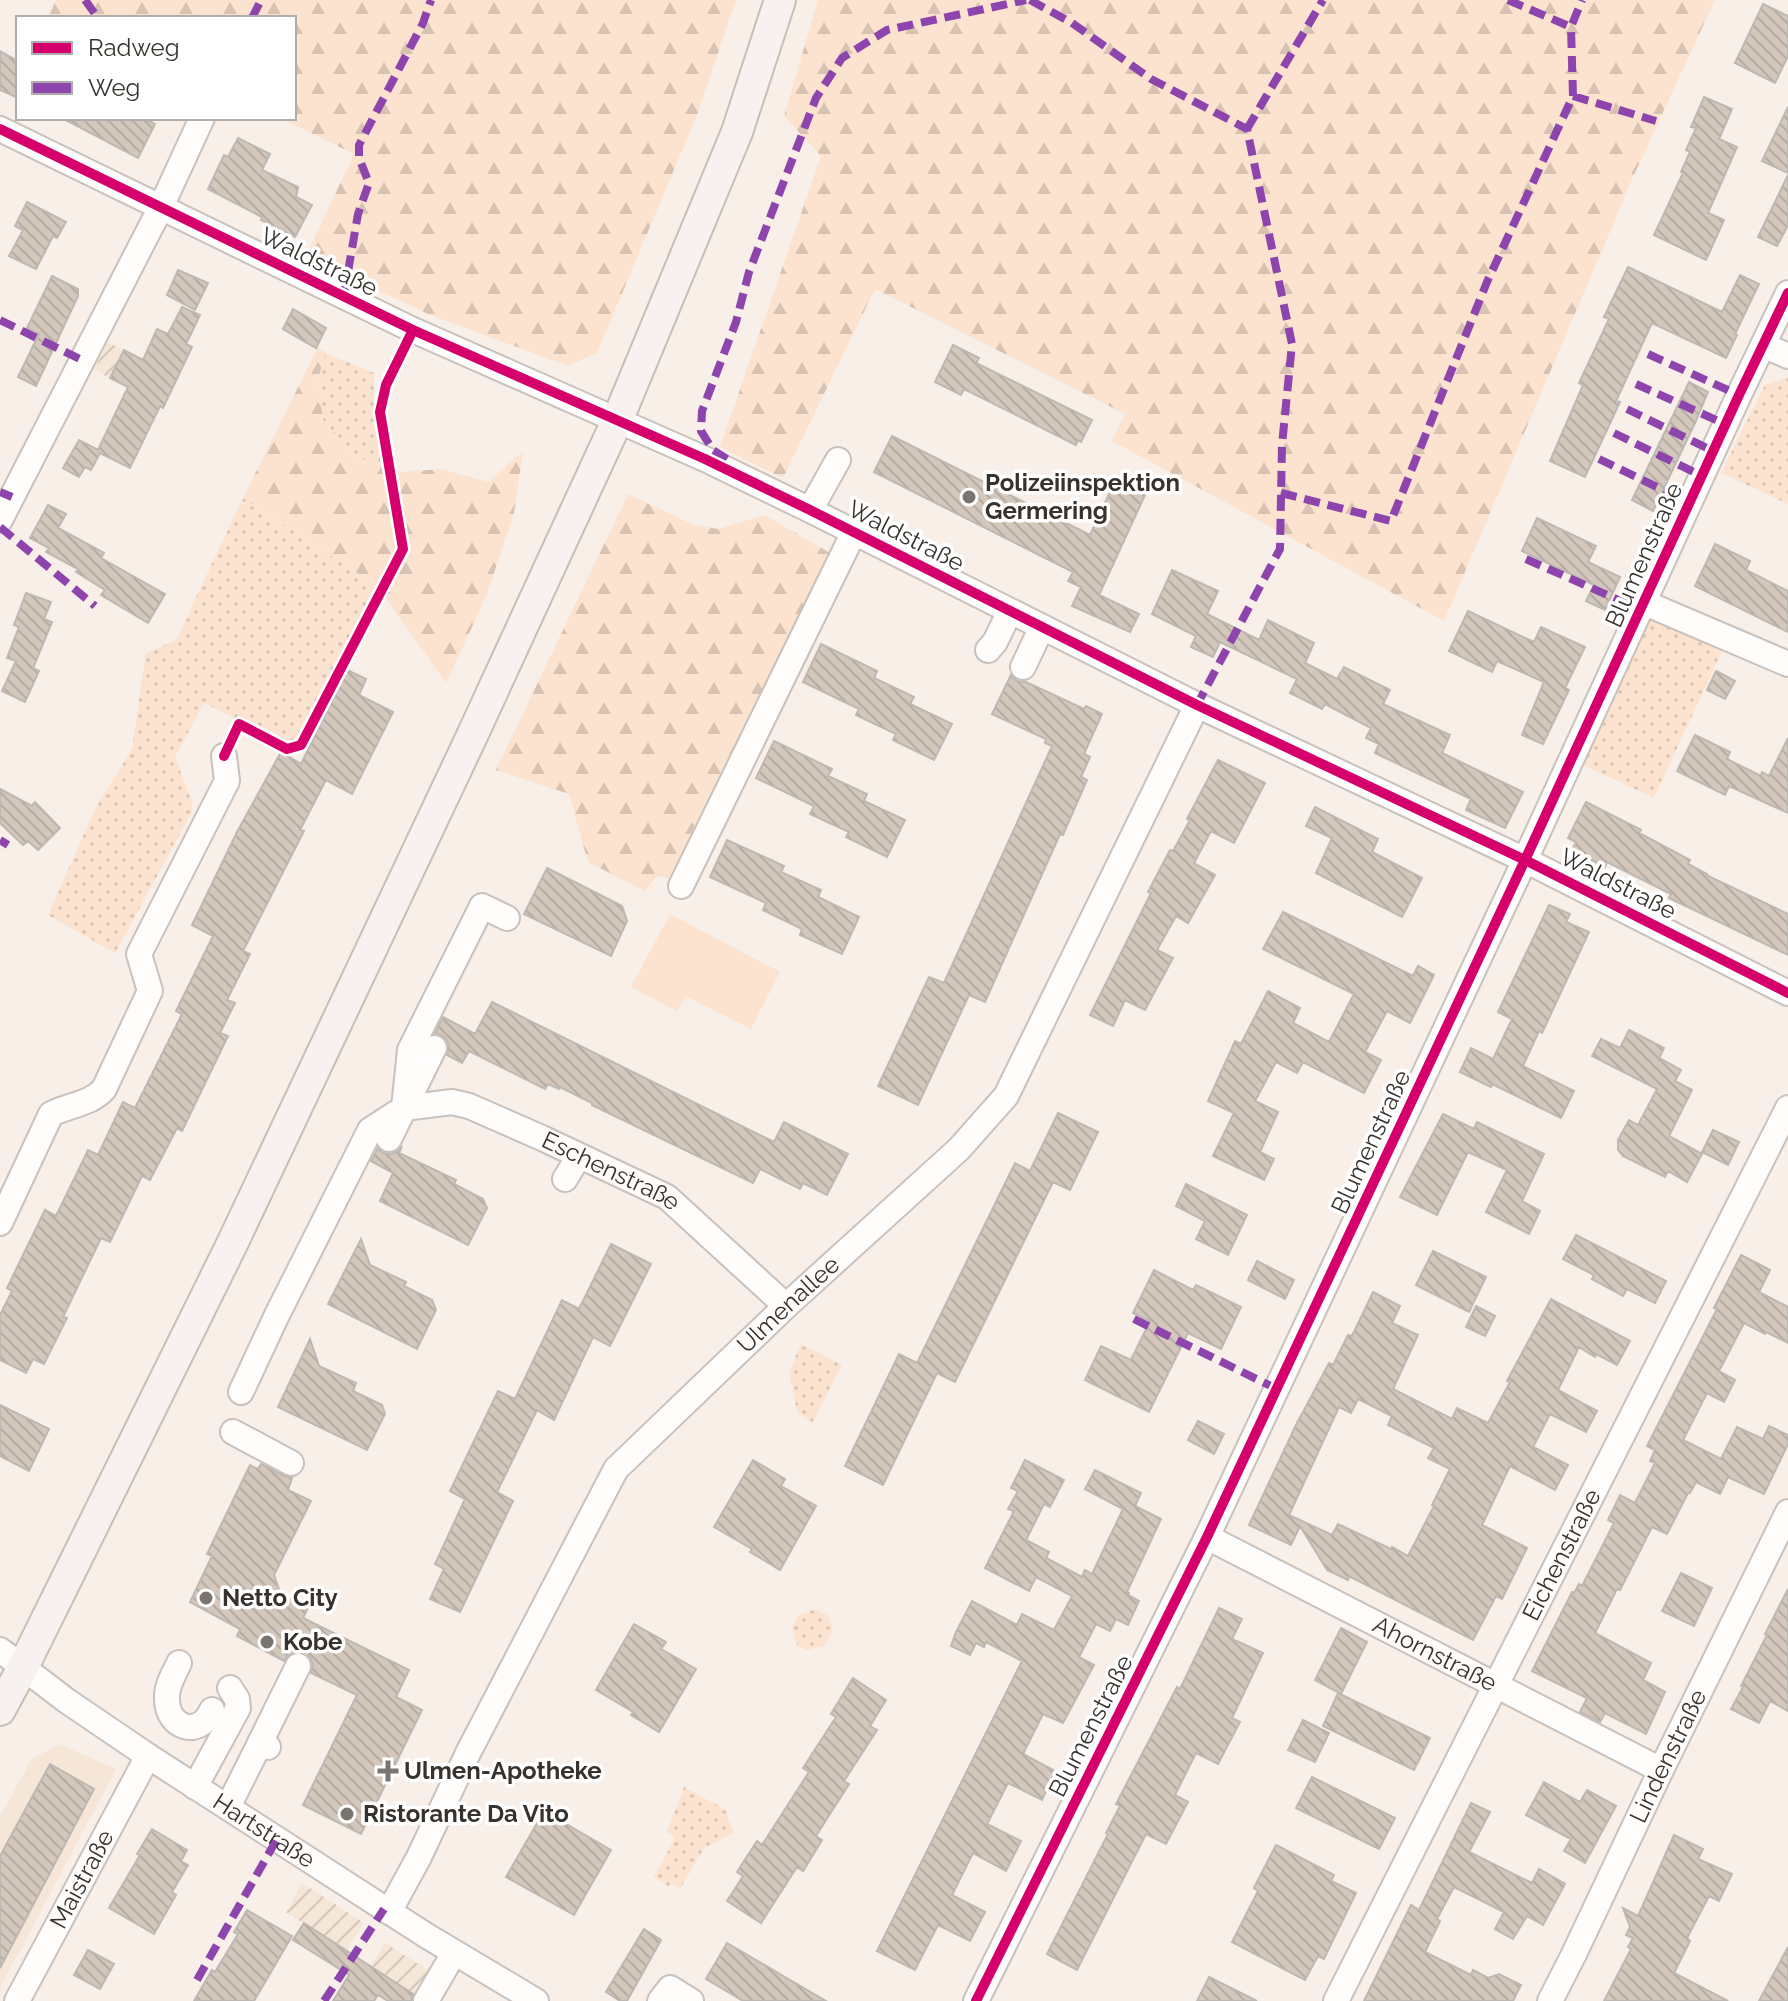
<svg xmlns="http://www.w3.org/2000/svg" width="1788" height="2001" font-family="Raleway,sans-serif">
	<defs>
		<pattern id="industrial-furrows" width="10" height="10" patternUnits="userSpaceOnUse" patternTransform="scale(2)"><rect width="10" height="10" fill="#f5e6d8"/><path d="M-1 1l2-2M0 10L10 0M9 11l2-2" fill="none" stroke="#d3c6ba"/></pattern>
		<pattern id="green-dots" width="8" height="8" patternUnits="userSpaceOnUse" patternTransform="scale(2)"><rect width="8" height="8" fill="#fbe3cf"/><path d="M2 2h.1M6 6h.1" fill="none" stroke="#d8c3b2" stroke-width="1.8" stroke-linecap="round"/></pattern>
		<pattern id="forest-firs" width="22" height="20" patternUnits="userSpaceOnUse" patternTransform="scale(2)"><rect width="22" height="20" fill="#fbe3cf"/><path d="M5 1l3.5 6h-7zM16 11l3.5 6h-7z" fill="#d8c3b2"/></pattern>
		<pattern id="building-back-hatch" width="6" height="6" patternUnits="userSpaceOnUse" patternTransform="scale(2)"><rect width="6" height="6" fill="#d4c8bd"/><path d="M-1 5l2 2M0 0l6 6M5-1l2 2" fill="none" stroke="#b7aca3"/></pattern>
	</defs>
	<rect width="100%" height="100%" fill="#f7efe8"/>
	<path fill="#f5e6d8" d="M59 1744 116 1769 0 1988V1817L31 1760Z"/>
	<path fill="url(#industrial-furrows)" d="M108 342 142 359 128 387 94 370Z
		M302 1883 364 1923 336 1967 293 1940 303 1923 286 1912Z
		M385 1943 431 1972 413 2001H388L359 1983Z"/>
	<path fill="url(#green-dots)" d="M326 353 374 373V414L381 466 357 457 323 420 318 379Z
		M1788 377V504L1721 473 1765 385Z
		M243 498 377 586 301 739 287 744 204 703 175 757 192 802V812L115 953 48 915 96 807 132 749 146 653 176 640Z
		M1651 618 1722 651 1654 798 1583 765Z
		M801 1344 842 1365 812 1423 797 1411 789 1372Z
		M817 1609 829 1617 833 1631 824 1646 806 1650 797 1645 792 1627 798 1615Z
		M684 1787 726 1810 733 1833 704 1848 680 1889 671 1883 669 1887 654 1877 675 1838 667 1832Z"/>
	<path fill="url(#forest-firs)" d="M56 0H736L697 115 597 353 568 366 428 314 306 256 354 154 280 118H294V18H48Z
		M818 0H1715L1634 175 1444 621 1112 441 1125 414 875 289 783 478 720 447 821 156 784 116Z
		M318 347 326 353 318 379 323 420 357 457 401 472 441 469 489 482 523 451 514 513 486 597 446 683 377 586 243 498Z
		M628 494 694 525 718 529 765 515 830 553 669 878 657 876 645 891 588 862 569 794 496 770Z"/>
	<path fill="#fbe3cf" d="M670 914 780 972 751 1029 686 996 677 1011 631 987Z"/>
	<path fill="url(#building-back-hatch)" stroke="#beb8b3" stroke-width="2" fill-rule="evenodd" d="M1763 4 1788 16V56L1775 83 1735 63Z
		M0 51 18 61V98L0 90Z
		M1704 97 1732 109 1719 139 1737 147 1708 213 1724 220 1706 260 1654 235 1683 173 1681 172 1690 152 1686 150 1696 128 1691 127Z
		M1788 107V173L1762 161Z
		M62 118H144L155 124 138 158Z
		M238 138 270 154 262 170 298 187 296 197 312 205 295 237 261 220 262 217 208 189 224 155 228 157Z
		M1788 175V225L1777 246 1758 237Z
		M27 202 66 222 57 238 53 236 36 269 9 256 23 230 15 226Z
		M1628 267 1722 312 1740 275 1759 284 1735 334 1737 335 1726 358 1652 323 1616 401 1620 402 1585 477 1550 461 1583 385 1579 383 1609 319 1604 317Z
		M178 270 208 283 195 310 167 295Z
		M52 276 78 289V296L36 386 18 377 39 334 27 328Z
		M182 307 200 315 186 344 192 347 163 408 160 406 130 468 100 453 91 470 85 467 79 477 63 468 79 440 98 450 128 387 110 378 124 350 143 360 157 329 168 334Z
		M293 309 326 328 316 348 283 329Z
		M953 345 979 358 976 363 1092 420 1081 442 1078 440 1076 445 964 389 961 395 935 382Z
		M1689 382 1708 392 1695 423 1653 511 1632 500Z
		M892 436 1090 535 1115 481 1145 495 1099 595 1139 614 1130 632 1072 606 1081 587 1068 581 1073 572 874 472Z
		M48 505 66 514 58 528 104 553 101 558 165 594 148 623 101 595 105 590 76 572 78 569 46 552 49 548 30 538Z
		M1537 518 1596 546 1588 562 1620 577 1605 610 1586 601 1594 585 1522 551Z
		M1715 544 1750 561 1746 570 1788 591V632L1695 586Z
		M1172 570 1218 591 1207 614 1259 640 1268 620 1314 643 1305 663 1337 679 1344 667 1390 690 1383 704 1450 735 1442 753 1523 792 1505 828 1466 810 1471 799 1375 753 1379 744 1366 738 1371 728 1325 704 1322 709 1290 693 1297 679 1220 642 1213 657 1191 647 1196 636 1152 614Z
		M26 593 51 602 44 619 52 622 33 668 39 671 25 702 2 691 16 661 7 658 19 627 14 625Z
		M1468 611 1534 642 1541 627 1585 647 1565 688 1569 690 1543 744 1522 735 1544 682 1497 661 1492 672 1449 651Z
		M821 644 877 671 874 678 914 697 910 704 952 724 934 760 893 740 896 734 856 715 859 709 803 682Z
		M347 670 366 679 359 695 393 712 352 794 326 780 317 797 300 830 304 831 243 951 250 954 227 1000 235 1003 220 1033 228 1036 182 1131 177 1128 150 1180 142 1176 110 1242 101 1238 63 1317 67 1318 44 1364 33 1359 26 1373 0 1360V1315L12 1291 7 1288 45 1210 56 1216 88 1150 98 1155 123 1102 135 1108 182 1014 176 1011 213 936 192 925 237 832 281 752 301 764Z
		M1716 671 1735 681 1725 699 1707 690Z
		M1011 675 1017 681 1026 682 1084 709 1086 706 1102 714 1084 754 1090 757 1081 777 1087 780 1063 835 1060 834 985 1002 969 995 918 1105 878 1086 929 977 944 983 1052 746 1045 743 1046 739 992 714Z
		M1695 735 1730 752 1727 759 1761 776 1762 772 1769 776 1788 738V813L1729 786 1725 795 1677 771Z
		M774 741 832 769 828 776 867 794 864 801 905 820 887 857 846 837 849 832 810 814 814 806 756 778Z
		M1218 760 1265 783 1234 843 1211 831 1194 863 1215 875 1188 923 1176 916 1157 950 1173 958 1145 1010 1125 1000 1113 1026 1090 1015 1151 893 1148 892 1170 850 1173 851 1190 820 1187 819Z
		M0 789 32 806 35 802 60 828 38 850 28 841 23 845 0 823Z
		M1586 802 1641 830 1639 833 1690 860 1688 864 1707 874 1706 875 1788 914V955L1669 898 1671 894 1607 862 1605 867 1572 850 1576 842 1568 838Z
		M1315 807 1378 839 1372 852 1422 878 1402 917 1316 873 1332 838 1306 826Z
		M727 840 784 866 781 872 821 890 818 897 859 917 842 954 800 935 802 929 763 910 766 903 710 877Z
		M547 868 622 906 627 921 611 956 524 914Z
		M1549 905 1570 914 1566 922 1589 932 1542 1033 1539 1031 1523 1066 1574 1091 1561 1118 1492 1084 1491 1087 1460 1072 1471 1048 1493 1059 1512 1019 1498 1012Z
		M1283 912 1413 976 1418 966 1434 975 1410 1023 1387 1011 1365 1052 1381 1060 1364 1093 1303 1062 1297 1073 1276 1062 1255 1101 1278 1112 1260 1152 1274 1159 1264 1180 1213 1156 1234 1113 1208 1101 1235 1041 1241 1044 1268 991 1300 1008 1293 1023 1329 1042 1354 994 1263 949Z
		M492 1002 774 1142 784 1122 848 1154 827 1195 803 1183 800 1189 760 1169 753 1183 592 1105V1103L560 1087 559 1089 548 1084 545 1089 469 1051 462 1063 447 1055 449 1048 447 1040 441 1035 435 1033 443 1017 475 1034Z
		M1629 1030 1664 1048 1659 1058 1681 1070 1675 1081 1692 1090 1669 1136 1702 1154 1687 1182 1668 1171 1665 1177 1623 1156 1618 1150V1140L1629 1120 1638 1125 1657 1089 1592 1056 1601 1039 1620 1048Z
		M1058 1113 1098 1132 1070 1190 1053 1182 955 1382 937 1373 883 1485 845 1466 899 1354 917 1363 1015 1163 1030 1171Z
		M1443 1114 1474 1129 1477 1122 1544 1154 1522 1201 1540 1211 1529 1234 1486 1212 1507 1170 1468 1152 1437 1215 1400 1197Z
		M1713 1130 1739 1142 1728 1165 1702 1152Z
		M402 1146 399 1153 456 1180 454 1184 483 1199 487 1208 468 1245 380 1201 393 1173 371 1161 378 1148 383 1153 391 1154 398 1151Z
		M1186 1184 1247 1215 1228 1255 1196 1239 1205 1221 1176 1206Z
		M1576 1235 1666 1281 1655 1303 1627 1289 1623 1296 1592 1279 1594 1275 1563 1259Z
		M361 1239 370 1265 406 1282 404 1286 432 1300 436 1310 417 1349 328 1304Z
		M611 1244 651 1264 610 1346 593 1337 554 1420 537 1410 497 1492 513 1501 460 1612 430 1599 444 1569 435 1564 465 1499 450 1491 498 1391 515 1399 562 1300 579 1309Z
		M1433 1251 1486 1277 1469 1312 1416 1285Z
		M1741 1255 1770 1270 1759 1292 1788 1307V1343L1766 1332 1765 1334 1744 1323 1719 1371 1735 1380 1724 1402 1707 1393 1683 1440 1721 1459 1737 1427 1763 1439 1769 1426 1788 1435V1444L1764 1494 1728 1477 1720 1494 1696 1482 1690 1493H1688L1667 1534 1652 1527 1620 1590 1617 1589 1595 1633 1651 1663 1643 1680 1665 1692 1646 1734 1605 1713 1600 1722 1580 1712 1587 1698 1532 1671 1572 1592 1574 1593 1579 1584 1582 1586 1614 1523 1608 1520 1620 1495 1635 1503 1655 1463 1650 1461 1655 1450 1647 1446 1717 1309 1714 1308Z
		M1257 1261 1294 1280 1285 1299 1248 1280Z
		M1154 1270 1193 1290 1196 1285 1241 1307 1221 1349 1188 1333 1149 1412 1085 1380 1101 1346 1131 1360 1150 1321 1133 1313Z
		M1373 1292 1400 1306 1392 1323 1418 1335 1393 1389 1452 1419 1457 1408 1488 1423 1510 1382 1507 1381 1551 1299 1630 1341 1617 1365 1596 1354 1595 1357 1579 1347 1558 1390 1597 1411 1586 1432 1550 1414 1533 1447 1568 1465 1555 1490 1510 1466 1482 1525 1527 1548 1502 1599 1496 1596 1473 1640 1349 1576 1348 1580 1327 1570 1300 1526 1291 1545 1249 1525 1295 1427 1329 1363 1333 1365 1348 1335 1352 1336ZM1358 1399 1392 1416 1388 1425 1434 1448 1428 1458 1450 1469 1432 1505 1434 1506 1408 1556 1392 1547 1391 1549 1338 1524 1332 1535 1289 1515 1339 1407 1351 1413Z
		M1476 1306 1495 1316 1485 1336 1466 1327Z
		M310 1339 319 1366 356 1383 353 1391 382 1405 385 1414 367 1450 278 1407Z
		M0 1405 49 1429 29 1471 0 1456Z
		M1198 1421 1224 1434 1214 1454 1188 1440Z
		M753 1460 785 1479 781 1486 816 1506 780 1570 750 1552 752 1549 714 1527Z
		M1025 1460 1064 1480 1050 1507 1044 1504 1026 1540 1049 1552 1046 1558 1082 1577 1085 1570 1092 1574 1123 1509 1085 1489 1095 1470 1141 1493 1135 1506 1161 1519 1127 1592 1129 1593 1128 1595 1139 1601 1128 1625 1116 1619 1110 1631 1096 1624 1079 1657 1094 1665 1063 1723 1043 1714 1023 1754 1055 1771 1042 1800 1008 1783 987 1824 1021 1841 1006 1871 973 1853 952 1895 985 1912 970 1941 938 1925 915 1970 877 1951 1022 1661 986 1642 984 1647 976 1643 970 1655 951 1646 956 1632 972 1601 1017 1625 1022 1614 1054 1630 1072 1596 1036 1577 1029 1591 985 1568 1014 1511 1008 1509 1018 1491 1011 1488Z
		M261 1464 284 1476 292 1478 288 1490 311 1501 274 1575 281 1595 308 1608 303 1618 409 1670 396 1697 422 1710 361 1834 303 1805 357 1695 311 1673 313 1664 310 1657 305 1653 298 1651 290 1653 284 1661 237 1636 240 1629 190 1602 212 1556 207 1554 250 1465 258 1469Z
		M1681 1573 1712 1588 1694 1626 1662 1611Z
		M1788 1589V1711L1770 1701 1759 1723 1731 1709 1743 1687 1741 1686 1767 1635 1765 1634Z
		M1219 1608 1242 1619 1232 1639 1263 1653 1232 1718 1240 1722 1218 1764 1196 1753 1175 1795 1188 1802 1166 1844 1146 1834 1077 1970 1047 1954 1108 1834 1106 1833 1120 1806 1116 1804 1177 1687 1180 1689Z
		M634 1624 666 1642 661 1649 696 1669 659 1732 631 1715 633 1712 596 1690Z
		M1341 1628 1367 1642 1341 1694 1315 1680Z
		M853 1678 886 1700 870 1726 877 1730 844 1781 849 1784 816 1836 822 1840 803 1871 797 1867 761 1923 727 1901 743 1876 737 1872 757 1841 762 1845 809 1772 803 1768 836 1717 831 1714Z
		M1338 1693 1430 1738 1414 1770 1323 1726Z
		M1303 1720 1329 1733 1315 1762 1288 1750Z
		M50 1764 94 1789 0 1968V1856Z
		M1312 1777 1395 1818 1379 1849 1296 1808Z
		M1544 1782 1580 1802 1587 1790 1616 1806 1585 1863 1564 1851 1571 1839 1526 1815Z
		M1471 1803 1490 1812 1469 1852 1532 1883 1539 1869 1565 1884 1543 1925 1527 1916 1513 1939 1495 1929 1504 1912 1454 1887 1437 1919 1440 1921 1425 1952 1471 1975 1473 1970 1488 1978 1499 1974 1521 1985 1513 2001H1364L1411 1905 1419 1910Z
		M544 1811 611 1850 574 1915 506 1877Z
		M152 1829 187 1850 181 1861 188 1865 172 1892 176 1895 154 1934 109 1908 140 1855 137 1854Z
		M1674 1835 1703 1849 1698 1859 1732 1874 1719 1901 1709 1896 1687 1938 1690 1941 1674 1973 1728 2001H1604L1631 1949 1628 1947 1633 1938 1626 1935 1630 1927 1623 1908 1638 1916Z
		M1276 1845 1334 1875 1331 1881 1356 1893 1324 1959 1318 1956 1305 1980 1232 1942 1258 1891 1254 1888Z
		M247 1910 292 1936 254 2001H194L212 1970 215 1972 238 1934 234 1932Z
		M304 1923 413 1994 411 2001H388L378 1995 374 2001H333L349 1975 293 1940Z
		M644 1929 661 1940 627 2001H620L606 1992Z
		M727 1943 785 1977 826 2001H743L706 1979Z
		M1788 1947V2001H1759Z
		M88 1950 114 1964 100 1989 74 1975Z
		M1209 1977 1257 2001H1197Z"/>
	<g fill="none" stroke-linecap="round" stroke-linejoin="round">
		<defs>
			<g id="minor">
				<path d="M0 129 413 330 705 459 810 510 1197 705 1525 860 1788 993"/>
				<path d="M1763 345 1788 356"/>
				<path d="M810 510 838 460"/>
				<path d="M0 520 161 207 202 118"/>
				<path d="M1645 603 1788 664"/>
				<path d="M988 650 995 642 1010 611"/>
				<path d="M1023 667 1042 627"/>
				<path d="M681 886 854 532"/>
				<path id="s1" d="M404 1108 452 1102 469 1106 542 1138 667 1197 786 1306"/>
				<path d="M389 1139 434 1048"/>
				<path d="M565 1179 579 1156"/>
				<path d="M0 1223 51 1114C69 1105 91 1104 104 1089L150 991 139 954 227 781 224 756"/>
				<path d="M241 1392 277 1315 370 1130 404 1108 410 1050 482 906 507 918"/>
				<path d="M233 1432 291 1463"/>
				<path id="s2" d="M1207 1537 1661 1770"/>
				<path id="s3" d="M0 1650 67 1701 148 1756 427 1936 536 2001"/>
				<path d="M179 1663C174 1674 166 1686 167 1699 167 1728 199 1739 212 1710"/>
				<path d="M260 1743 298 1666"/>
				<path d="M195 1787 238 1708 237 1699 230 1688"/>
				<path d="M228 1807 260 1743 268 1747"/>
				<path id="s4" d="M389 1912 419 1857 468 1753 616 1469 786 1306 959 1149 1006 1096 1197 705"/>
				<path id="s5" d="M17 2001 148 1756"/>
				<path d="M426 2001 454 1953"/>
				<path d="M660 2001 670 1988 691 2001"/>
				<path d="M976 2001 1207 1537 1525 860 1739 395 1788 293"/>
				<path id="s6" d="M1336 2001 1788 1108"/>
				<path id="s7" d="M1550 2001 1574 1954 1661 1770 1788 1512"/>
			</g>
			<path id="major" d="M0 1710 23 1667 232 1244 471 738 617 421 737 132 780 0"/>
		</defs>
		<use href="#minor" stroke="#c8c1bc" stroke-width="28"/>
		<use href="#major" stroke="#c8beb5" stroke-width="34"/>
		<use href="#minor" stroke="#fefdfc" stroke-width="24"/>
		<use href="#major" stroke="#f7f2ef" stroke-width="30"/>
		<path stroke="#8e44ad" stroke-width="8" stroke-dasharray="16 8" stroke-linecap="butt" d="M85 0 98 18
			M1030 0 1072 23 1151 79 1247 129 1292 344 1282 445 1280 549 1197 705
			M1508 0 1571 27 1582 0
			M252 18 261 0
			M1573 96 1656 121
			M1247 129 1323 0
			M344 295 358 214 369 183 359 158V145L423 23 431 0
			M0 320 82 360
			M1648 354 1739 395
			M1636 384 1725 424
			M1627 409 1713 451
			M1614 433 1702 476
			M727 459 713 450 701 431 702 411 736 322 749 272 816 98 842 58 887 30 1026 0
			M1599 459 1690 503
			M0 492 12 497
			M1281 493 1391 521 1487 282 1573 96 1571 27
			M0 527 95 606
			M1526 559 1641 610
			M0 840 8 845
			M1134 1319 1277 1389
			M197 1980 277 1839
			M324 2001 384 1909"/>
		<defs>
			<path id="cycleway" d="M0 129 413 330 705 459 810 510 1197 705 1525 860 1788 993
				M224 756 239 724 287 749 301 745 403 549 380 412 386 385 413 330
				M976 2001 1207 1537 1525 860 1739 395 1788 293"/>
		</defs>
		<use href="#cycleway" stroke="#fff" stroke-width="15"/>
		<use href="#cycleway" stroke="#d6006c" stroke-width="10"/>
	</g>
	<g fill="#7a746e" stroke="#fff" stroke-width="3">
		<circle cx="969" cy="497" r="8"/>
		<circle cx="206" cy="1598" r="8"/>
		<circle cx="267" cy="1642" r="8"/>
		<path d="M384 1759h8v8h8v8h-8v8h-8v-8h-8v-8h8z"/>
		<circle cx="347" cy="1814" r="8"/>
	</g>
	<g text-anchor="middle" stroke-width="7" stroke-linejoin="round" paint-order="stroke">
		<g font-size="24" fill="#37322d" stroke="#fff">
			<text transform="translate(319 262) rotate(26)" y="8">Waldstraße</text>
			<text transform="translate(906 536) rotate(27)" y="8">Waldstraße</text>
			<text transform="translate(1644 555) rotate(-66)" y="8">Blumenstraße</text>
			<text transform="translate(1618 884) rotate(27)" y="8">Waldstraße</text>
			<text transform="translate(1371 1142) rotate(-65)" y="8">Blumenstraße</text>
			<text dy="8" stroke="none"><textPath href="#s1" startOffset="222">Eschenstraße</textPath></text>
			<text dy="8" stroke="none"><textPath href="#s4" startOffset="736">Ulmenallee</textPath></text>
			<text dy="8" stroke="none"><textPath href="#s6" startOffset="500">Eichenstraße</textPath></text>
			<text dy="8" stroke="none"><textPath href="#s2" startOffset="256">Ahornstraße</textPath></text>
			<text transform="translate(1091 1726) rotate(-63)" y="8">Blumenstraße</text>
			<text dy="8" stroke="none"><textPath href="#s7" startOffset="272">Lindenstraße</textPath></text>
			<text dy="8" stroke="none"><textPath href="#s3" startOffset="320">Hartstraße</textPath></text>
			<text dy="8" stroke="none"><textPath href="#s5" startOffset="138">Maistraße</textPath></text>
		</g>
		<g font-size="24" font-weight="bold" fill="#37322d" stroke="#fff" text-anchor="start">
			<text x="985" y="491">Polizeiinspektion<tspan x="985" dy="28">Germering</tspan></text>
			<text x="222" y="1606">Netto City</text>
			<text x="283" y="1650">Kobe</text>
			<text x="404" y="1779">Ulmen-Apotheke</text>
			<text x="363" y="1822">Ristorante Da Vito</text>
		</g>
	</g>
	<rect x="16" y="16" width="280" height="104" fill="#ffffff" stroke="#afadab" stroke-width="2"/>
	<rect x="32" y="42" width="40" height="12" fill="#d6006c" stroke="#afadab" stroke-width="2"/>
	<text x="88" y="56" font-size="24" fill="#37322d">Radweg</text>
	<rect x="32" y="82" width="40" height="12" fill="#8e44ad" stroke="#afadab" stroke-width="2"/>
	<text x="88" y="96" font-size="24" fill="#37322d">Weg</text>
</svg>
